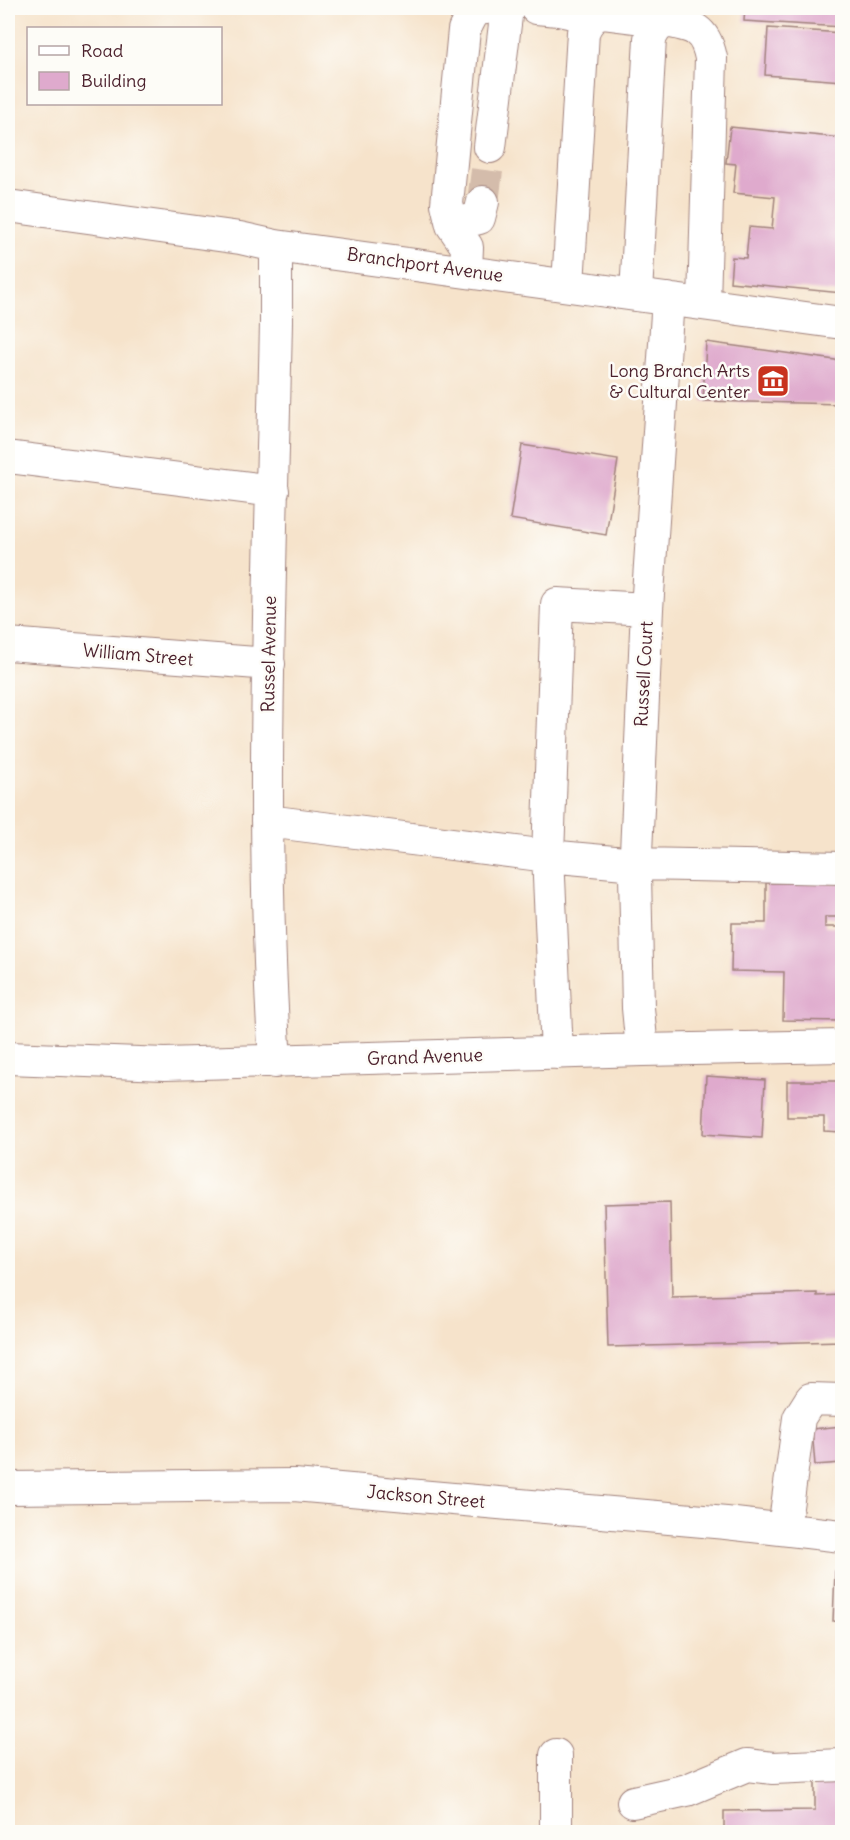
<svg xmlns="http://www.w3.org/2000/svg" width="850" height="1840" font-family="Delius,sans-serif">
	<rect width="100%" height="100%" fill="#fdfcf7"/>
	<filter id="ink" filterUnits="userSpaceOnUse"><feTurbulence type="fractalNoise" baseFrequency=".0167" numOctaves="2"/><feDisplacementMap in="SourceGraphic" scale="12" xChannelSelector="R" yChannelSelector="G"/><feConvolveMatrix kernelMatrix="1 2 1 2 8 2 1 2 1" color-interpolation-filters="sRGB"/></filter>
	<filter id="wash" filterUnits="userSpaceOnUse"><feTurbulence type="fractalNoise" baseFrequency=".008" numOctaves="4" result="noise"/><feDisplacementMap in="SourceGraphic" scale="24" xChannelSelector="R" yChannelSelector="G"/><feGaussianBlur stdDeviation="1.35" result="paint"/><feColorMatrix in="noise" values="0 0 0 0 0 0 0 0 0 0 0 0 0 0 0 0 0 1.4 0 .05"/><feComposite in="paint" operator="in"/></filter>
	<g filter="url(#wash)">
		<rect width="100%" height="100%" fill="#f6e3cb"/>
		<g id="blocks">
			<path fill="#dfaacd" d="M745 8H842V27L744 21Z
				M768 28 842 33V81L765 75Z
				M730 127 842 138V293L730 282 732 257 746 258 749 227 772 229 775 197 733 193 736 164 726 163Z
				M706 342 842 361V404L703 401Z
				M522 445 618 460 606 535 510 519Z
				M766 883H842V917H825V927H842V1021L783 1020 784 972 731 971 732 923H766Z
				M706 1076 765 1080 762 1138 703 1134Z
				M787 1081H842V1132L824 1131V1117H787Z
				M670 1202 672 1297 817 1293V1296L842 1295V1341L608 1347 604 1204Z
				M842 1426V1463L815 1465 812 1429Z
				M835 1571H842V1622L833 1621Z
				M815 1780H842V1832H724V1811L815 1810Z"/>
		</g>
	</g>
	<g filter="url(#ink)">
		<use href="#blocks" fill-opacity="0" stroke="#a0817b" stroke-width="1.5"/>
		<g fill="none" stroke-linecap="round" stroke-linejoin="round">
			<path stroke="#d4bcab" stroke-width="32" stroke-dasharray="32 16" stroke-linecap="butt" d="M483 202 490 147"/>
			<defs>
				<path id="minor" d="M536 8 559 10 593 17
					M490 147 507 8
					M8 206 240 238 276 246 842 323
					M452 225 479 218 483 202
					M466 271 467 247 452 225 447 204 464 30 475 9 486 8
					M568 285 583 32 587 24 593 17 602 13 665 21
					M636 294 650 38 656 28 665 21C693 26 705 28 711 58L704 303
					M8 457 273 491
					M8 644 269 664
					M267 821 548 856 636 864 842 868
					M642 1050 638 1008 635 875 647 609 668 299
					M557 1053 548 856 557 604 647 609
					M8 1058 165 1064 642 1050 842 1046
					M275 1062C259 816 271 568 276 322V246
					M8 1488 294 1485 726 1523 842 1536
					M784 1529 799 1418 811 1399 842 1400
					M633 1802 687 1790 747 1765 773 1768 842 1765
					M556 1832V1755"/>
			</defs>
			<use href="#minor" stroke="#a0817b" stroke-width="34"/>
			<use href="#minor" stroke="#fff" stroke-width="32"/>
		</g>
	</g>
	<defs>
		<symbol id="museum-square" viewBox="-11 -11 22 22"><rect x="-9" y="-9" width="18" height="18" rx="4" fill="#c8321e" stroke="#fdfcf7"/><path d="M0-6L6-3V-2H-6V-3ZM-5-1h2V3h-2ZM-1-1h2V3h-2ZM3-1h2V3H3ZM-6 4H6V6H-6Z" fill="#fff"/></symbol>
	</defs>
	<g fill-rule="evenodd">
		<use href="#museum-square" x="754" y="362" width="38" height="38"/>
	</g>
	<g text-anchor="middle" stroke-width="5" stroke-linejoin="round" paint-order="stroke">
		<g font-size="18" fill="#4a1f2b" stroke="#fdfcf7">
			<text transform="translate(425 265) rotate(8)" y="6">Branchport Avenue</text>
			<text transform="translate(269 654) rotate(-89)" y="6">Russel Avenue</text>
			<text transform="translate(138 655) rotate(5)" y="6">William Street</text>
			<text transform="translate(644 674) rotate(-87)" y="6">Russell Court</text>
			<text transform="translate(425 1057) rotate(-2)" y="6">Grand Avenue</text>
			<text transform="translate(426 1497) rotate(5)" y="6">Jackson Street</text>
		</g>
		<g font-size="18" fill="#4a1f2b" stroke="#fdfcf7" text-anchor="end">
			<text x="750" y="377">Long Branch Arts<tspan x="750" dy="21">&amp; Cultural Center</tspan></text>
		</g>
	</g>
	<rect width="850" height="1840" fill="none" stroke="#fdfcf7" stroke-width="30"/>
	<rect x="27" y="27" width="195" height="78" fill="#fdfcf7" stroke="#b5a4a5" stroke-width="1.5"/>
	<rect x="39" y="46" width="30" height="9" fill="#ffffff" stroke="#b5a4a5" stroke-width="1.5"/>
	<text x="81" y="57" font-size="18" fill="#4a1f2b">Road</text>
	<rect x="39" y="72" width="30" height="18" fill="#dfaacd" stroke="#b5a4a5" stroke-width="1.5"/>
	<text x="81" y="87" font-size="18" fill="#4a1f2b">Building</text>
</svg>
